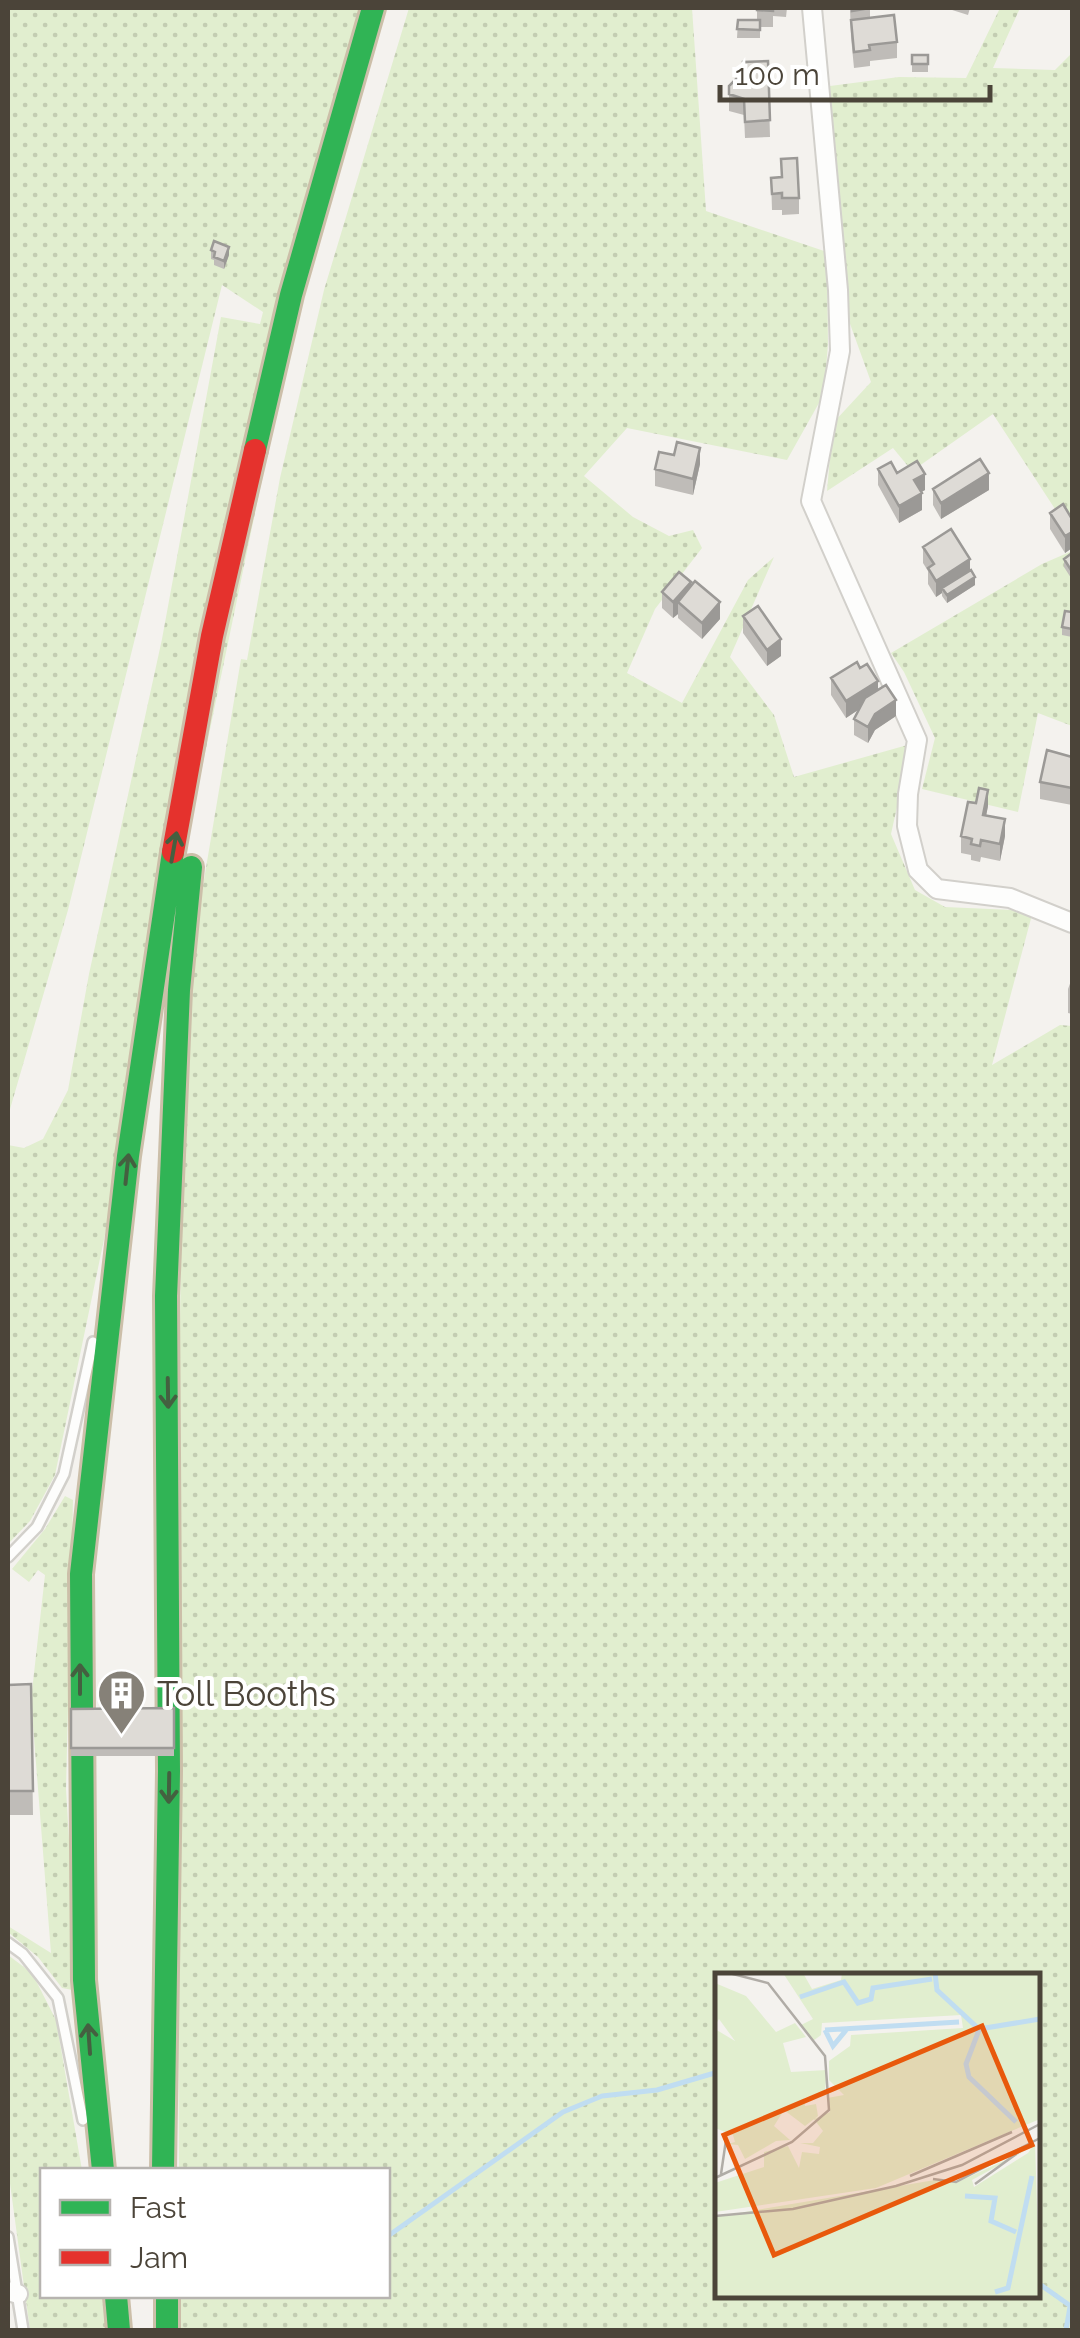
<svg xmlns="http://www.w3.org/2000/svg" width="1080" height="2338" font-family="Raleway,sans-serif">
	<defs>
		<pattern id="grass-dots" width="8" height="8" patternUnits="userSpaceOnUse" patternTransform="scale(2.5)"><rect width="8" height="8" fill="#e1eecf"/><path d="M2 2h.1M6 6h.1" fill="none" stroke="#c3cdb2" stroke-width="1.8" stroke-linecap="round"/></pattern>
	</defs>
	<rect width="100%" height="100%" fill="#f4f2ee"/>
	<path fill="url(#grass-dots)" fill-rule="evenodd" d="M8 8H360L55 1475 30 1521 8 1544V1145L24 1148 43 1139 68 1090 89 974 162 639 221 317 260 324 263 312 222 285 68 910 8 1116Z
		M409 8H692L706 211 827 252 828 344 824 394 787 460 627 428 584 476 633 517 669 536 693 530 702 548 655 609 627 673 682 703 748 580 774 557 730 657 774 715 794 777 911 744 891 834 915 890 945 907 1033 911 992 1065 1060 1025 1072 1026V2330H178V2296H388V2170H179L176 1649 184 999 241 659 247 660 280 478 324 290ZM718 1976H1038V2296H718Z
		M1000 8H1020L993 68 1055 70 1072 53V535L993 414 912 471 893 448 827 491 833 423 871 382 849 321 830 86 899 77 966 78Z
		M1072 551V726L1038 713 1018 812 922 789 935 738 904 672 891 653 1042 564Z
		M65 1496 73 1500 66 1789 78 1991 62 1988 38 1957 8 1932V1926L51 1953 31 1700 45 1575 38 1570 29 1582 12 1569 45 1529Z
		M8 1955 32 1973 56 2020 82 2170H42V2296H106L112 2330H30L8 2169Z"/>
	<g fill="none" stroke-linecap="round" stroke-linejoin="round">
		<path stroke="#c0ddf1" stroke-width="5" d="M388 2236 563 2112 602 2096 657 2090 718 2072
			M1038 2283 1072 2307
			M1066 2330 1070 2307"/>
		<defs>
			<path id="lane" d="M8 1557 37 1527 64 1474 93 1342
				M8 1943 23 1954 58 1998 83 2120
				M8 2237 23 2330"/>
			<path id="street" d="M812 8 838 290 840 351 811 501 917 740 908 794 907 826 918 870 937 889 1010 898 1072 923
				M8 2291 18 2294"/>
			<path id="fast" d="M255 450 291 295 373 8
				M103 2170 84 1980 81 1574 128 1156 173 852
				M163 2170 169 1771 166 1296 179 990 191 867
				M116 2296 119 2330
				M167 2296V2330"/>
			<path id="jam" d="M173 852 212 636 255 450"/>
		</defs>
		<use href="#lane" stroke="#d2d0cb" stroke-width="14"/>
		<use href="#street" stroke="#d2d0cb" stroke-width="22"/>
		<use href="#fast" stroke="#ccbfa9" stroke-width="28"/>
		<use href="#jam" stroke="#ccbfa9" stroke-width="28"/>
		<use href="#lane" stroke="#fdfdfc" stroke-width="9"/>
		<use href="#street" stroke="#fdfdfc" stroke-width="18"/>
		<use href="#fast" stroke="#30b455" stroke-width="22"/>
		<use href="#jam" stroke="#e5322d" stroke-width="22"/>
	</g>
	<path fill="#bfbcb8" d="M751 8H787L786 17 773 16V27H760V38H737L738 20H757V9Z
		M850 8H870V18L897 42V58L870 61V66L854 68 851 37Z
		M949 8H970L968 15 949 9Z
		M912 55H928V72H912Z
		M768 61 770 137 745 138 744 115 729 111V86L743 79Z
		M781 159 799 198V214L782 215V210H772L771 178 781 177Z
		M211 250 229 255 224 269 214 265V260L211 259Z
		M700 464 693 495 655 486V469Z
		M878 469 897 473 925 490 921 492 922 510 899 523 878 485Z
		M933 489 989 490 941 519 933 505Z
		M1050 513 1072 519V548L1065 553 1050 529Z
		M923 547 970 570 975 585 947 603 942 596V593L936 597 928 584V571L923 563Z
		M1072 553V577L1071 578 1064 567V559Z
		M691 586 720 619 702 639 678 618V614L673 618 662 608V592Z
		M1072 612V637L1062 635V627Z
		M743 616 781 656 767 666 743 633Z
		M860 668 896 716 875 730 868 743 854 735V719L859 709 846 718 831 695V678Z
		M1072 757V805L1040 799V782Z
		M988 806 986 816 1005 836 1000 861 981 857 980 862 971 860V855L961 853V836Z
		M1072 978V1014L1068 1013V989Z
		M31 1684 33 1815H8V1685Z
		M174 1708V1756H71V1709Z"/>
	<path fill="#9b9996" d="M229 247V255L224 269V261Z
		M700 448V464L693 495V479Z
		M989 473V490L941 519V503Z
		M925 474V490L914 496V480Z
		M922 493V510L899 523V506Z
		M1072 532V548L1065 553V536Z
		M970 559V575L942 588V593L936 597V581Z
		M975 577V585L947 603V595Z
		M691 582V598L678 602V614L673 618V602Z
		M720 602V619L702 639V623Z
		M781 639V656L767 666V650Z
		M878 681V697L846 718V701Z
		M896 700V716L875 730 868 743V727L875 714Z
		M988 790V806L983 831V815Z
		M1005 819V836L1000 861V844Z"/>
	<path fill="#dedbd6" stroke="#9b9996" stroke-width="2.5" d="M757 8H773V11L757 10Z
		M852 8H870L852 11Z
		M894 15 897 42 869 45 870 50 854 52 851 20Z
		M738 20H760V30L737 29Z
		M912 55H928V64H912Z
		M768 61 770 120 745 122 744 99 729 94V86L736 79H744L743 62Z
		M797 158 799 198H782V193L772 194 771 178 782 177 781 159Z
		M214 241 229 247 224 261 214 257 215 252 211 250Z
		M677 442 700 448 693 479 655 469 659 452 674 455Z
		M980 459 989 473 941 503 933 489Z
		M917 461 925 474 914 480 922 493 899 506 878 469 891 462 897 473Z
		M1063 504 1072 519V532L1065 536 1050 513Z
		M951 529 970 559 936 581 928 568 934 564 923 547Z
		M1072 553V569L1071 570 1064 559Z
		M971 570 975 577 947 595 942 588Z
		M679 572 691 582 673 602 662 592Z
		M695 581 720 602 702 623 678 602Z
		M758 606 781 639 767 650 743 616Z
		M1065 611 1072 612V629L1062 627Z
		M857 662 860 668 867 664 878 681 846 701 831 678Z
		M886 685 896 700 875 714 868 727 854 719 865 698Z
		M1047 750 1072 757V788L1040 782Z
		M979 788 988 790 983 815 1005 819 1000 844 981 840 980 846 971 844 972 839 961 836 968 802 976 803Z
		M31 1684 33 1791H8V1685Z
		M174 1708V1748H71V1709Z"/>
	<defs><path id="oneway-shaft" d="M-6 0H5M1.5-3L5.5 0L1.5 3" fill="none" stroke-width="1.6" stroke-linecap="round" stroke-linejoin="round" transform="scale(2.5)"/></defs>
	<g stroke="#446040">
		<use href="#oneway-shaft" transform="translate(174 847) rotate(-80)"/>
		<use href="#oneway-shaft" transform="translate(127 1169) rotate(-84)"/>
		<use href="#oneway-shaft" transform="translate(168 1393) rotate(89)"/>
		<use href="#oneway-shaft" transform="translate(80 1679) rotate(-90)"/>
		<use href="#oneway-shaft" transform="translate(169 1788) rotate(91)"/>
		<use href="#oneway-shaft" transform="translate(89 2039) rotate(-94)"/>
	</g>
	<defs>
		<symbol id="building-pin" viewBox="-11 -11 22 30"><path d="M0 17L-7.5 6A9.5 9.5 0 1 1 7.5 6Z" fill="#868178" stroke="#fff"/><path d="M-4-6H4V6H1V3H-1V6H-4ZM-2.5-4.3h1.7v1.8h-1.7ZM.8-4.3h1.7v1.8H.8ZM-2.5-1h1.7V.8h-1.7ZM.8-1h1.7V.8H.8Z" fill="#fff"/></symbol>
	</defs>
	<g fill-rule="evenodd">
		<use href="#building-pin" x="94" y="1666" width="55" height="75"/>
	</g>
	<g text-anchor="middle" stroke-width="8" stroke-linejoin="round" paint-order="stroke">
		<g font-size="35" fill="#4b4439" stroke="#fff" text-anchor="start">
			<text x="157" y="1706">Toll Booths</text>
		</g>
	</g>
	<g transform="translate(715 1973)">
		<rect width="325" height="325" fill="#f4f2ee"/>
		<path d="M68 0H88L97 16 126 7 127 0H325V146L161 215 0 239V210L49 194V179L73 173 84 195 87 179 104 181 105 174 85 170H98L108 158 99 146 115 139 112 125 129 122 114 107V88L135 73 136 62 248 55 246 42 107 50 106 62 98 68 86 52 98 46ZM0 10 31 23 61 59 80 50 91 64 68 70 76 99 112 97 110 118 89 125 90 133 101 131 103 143 90 153 69 137 59 153 75 167 61 168 30 186 23 172 13 171 20 169 18 162 0 155V56L20 68 4 46 0 52ZM320 170 325 325H0V244L220 207 241 210 310 178 257 207 259 214 313 180Z" fill="#e1eecf"/>
		<path d="M176 231 189 248 180 262 191 279 169 284 171 270 157 258 150 261 152 272 139 276 153 245Z" fill="#e1eecf"/>
		<path fill="none" stroke="#c0ddf1" stroke-width="5" d="M220 0 222 17 264 56 325 46M85 24 129 9 143 30 156 26 158 15 217 6M110 57 118 73 132 56M110 57 244 49M264 57 251 91 254 104 301 149M250 223 280 225 276 248 301 259M280 319 293 315 317 203"/>
		<path fill="none" stroke="#b0aca6" stroke-width="2.5" d="M6 201 11 167M195 203 297 159M0 205 77 169 114 137 110 83 53 10 14 0M218 206 241 209 325 165M260 211 312 173M0 243 78 236 181 213 247 192 325 151"/>
		<path fill="#e8590c" fill-opacity="0.15" stroke="#e8590c" stroke-width="5" d="M267 53 317 172 59 282 9 162Z"/>
		<rect width="325" height="325" fill="none" stroke="#4b4439" stroke-width="5"/>
	</g>
	<rect width="1080" height="2338" fill="none" stroke="#4b4439" stroke-width="20"/>
	<rect x="40" y="2168" width="350" height="130" fill="#ffffff" stroke="#b7b4b0" stroke-width="2.5"/>
	<rect x="60" y="2200" width="50" height="15" fill="#30b455" stroke="#b7b4b0" stroke-width="2.5"/>
	<text x="130" y="2218" font-size="30" fill="#4b4439">Fast</text>
	<rect x="60" y="2250" width="50" height="15" fill="#e5322d" stroke="#b7b4b0" stroke-width="2.5"/>
	<text x="130" y="2268" font-size="30" fill="#4b4439">Jam</text>
	<path d="M720 85v15h270v-15" fill="none" stroke="#4b4439" stroke-width="5"/>
	<text x="735" y="85" font-size="30" fill="#4b4439" stroke="#ffffff" stroke-width="8" paint-order="stroke">100 m</text>
</svg>
